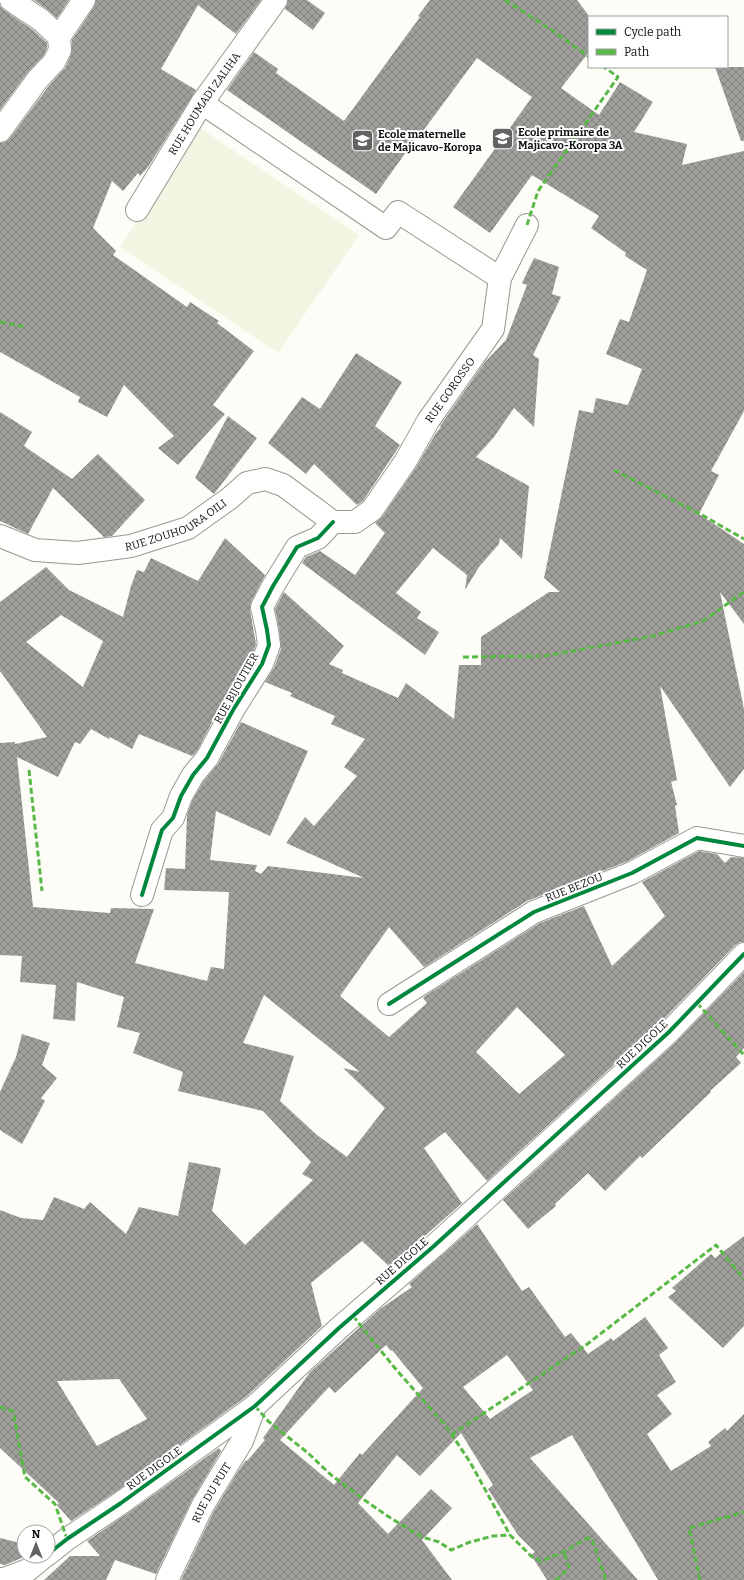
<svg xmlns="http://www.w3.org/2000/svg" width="744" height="1580" font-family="Bitter,serif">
	<defs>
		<pattern id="building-cross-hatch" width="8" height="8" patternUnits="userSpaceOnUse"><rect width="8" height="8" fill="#a19f9c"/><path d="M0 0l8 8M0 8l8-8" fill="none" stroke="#82807e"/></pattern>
	</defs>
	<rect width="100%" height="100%" fill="#fdfcf7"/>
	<path fill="#f0f6e1" d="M200 128 359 235 278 353 120 247Z"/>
	<path fill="url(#building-cross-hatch)" fill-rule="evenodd" d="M34 0H69L57 18 48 10Z
		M96 0H261L236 34 198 5 161 69 196 90 148 167 140 176 138 173 123 191 112 181 93 228 116 251 113 255 187 307 190 302 219 321 217 323 254 351 213 405 225 414 178 465 158 448 174 436 124 385 107 417 78 402 80 397 0 352V143L5 142 10 138 48 87 65 68 71 55 72 40 94 7Z
		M288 0H307L325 13 313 30 285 9Z
		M430 0H577L589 16V52L561 88 599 115 620 82 653 102 634 132 687 144 682 165 744 151V411L711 471 719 475 699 514 744 544V624L720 592 744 709V769L730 787 660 686 677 780 671 782 677 805 675 806 679 833 628 861 527 901 424 967 389 927 340 996 389 1037 427 1003 423 998 425 996 540 923 584 906 612 966 665 916 642 882 699 851 717 854 725 863 731 857 744 858V942H740L735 945 660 1023 487 1181 445 1132 424 1148 462 1203 390 1267 362 1241 311 1283 322 1326 247 1396 114 1493 71 1521 57 1505 59 1503 0 1448V1210L21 1218 43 1220 54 1197 84 1209 90 1202 126 1234 139 1207 178 1216 189 1162 221 1168 212 1211 245 1245 313 1180 302 1174 311 1162 263 1111 178 1091 183 1072 133 1053 140 1033 117 1027 124 997 77 982 75 1021 53 1019 56 985 20 982 22 956 0 955V743L15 742V744L47 737 0 671V602L46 567 69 590 123 617 131 586 137 570 144 572 151 558 198 581 225 538 265 575 251 602 250 610 256 644 251 658 222 703 197 751 192 756 139 734 132 749 110 737 109 739 91 729 80 744 75 742 58 777 17 757 33 907 110 913 111 908 154 909 135 963 207 981 211 967 224 969 229 892 164 890 166 868 185 869 187 815 192 801 203 782 218 764 241 722 308 751 270 836 216 811 210 860 257 865 255 871 261 874 268 866 364 878 286 843 305 817 314 826 357 776 344 767 365 739 331 724 335 716 290 696 292 693 265 682 274 668 281 649 279 628 275 609 284 592 344 646 329 664 343 670 342 673 398 698 406 683 454 719 459 665H481V637L549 592H560L544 578 579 410 593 413 596 398 628 405 642 369 606 354 620 319 629 322 647 270 625 256 626 253 591 228 599 216 532 175 490 233 453 207 532 97 477 58 420 135 419 134 376 194 227 90 254 52 278 69 276 73 344 121 420 17 418 16ZM61 615 103 641 83 687 26 642ZM264 995 360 1072 343 1068 385 1108 347 1157 317 1135 280 1101 294 1056 243 1043ZM517 1007 565 1055 519 1094 476 1052ZM119 1379 147 1419 97 1446 57 1381Z
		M0 6 4 10 33 30 47 43V48L44 55 28 72 0 110Z
		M715 67H744V141H741Z
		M534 258 559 267 552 294 561 297 533 355 539 359 534 427 514 408 494 437 476 457 529 486 522 559 500 538 499 544 479 567 465 590 467 575 433 548 396 593 421 612 417 618 439 632 425 655 302 563 306 557 320 551 355 575 385 533 375 523 382 517 415 469 436 433 441 427 440 426 485 362 506 340 527 285 522 283Z
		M356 353 402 382 375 426 400 445 363 501 357 505 314 464 306 474 268 443 302 397 320 409Z
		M0 412 32 432 24 446 72 479 98 454 145 500 112 536 104 537 53 488 28 534 0 521Z
		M228 416 257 438 214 494 195 478Z
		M744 972V1048L736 1057 741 1063 710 1091 711 1092 642 1158 640 1156 605 1191 588 1173 555 1204 556 1206 528 1229 503 1200 677 1041Z
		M22 1034 50 1043 42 1065 57 1078 41 1098 45 1101 22 1144 0 1130V1092L16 1057Z
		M477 1224 522 1291 529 1287 565 1337 571 1333 588 1354 611 1338 613 1341 645 1317 668 1348 659 1355 676 1382 657 1395 672 1414 647 1434 671 1471 711 1446 708 1442 725 1428 727 1431 744 1414V1580H658L572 1435 530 1458 638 1580H547L531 1555 535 1552 518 1535 488 1489 493 1485 461 1433 420 1476 397 1455 358 1503 388 1534 431 1489 452 1508 422 1540 452 1580H181L214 1511 237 1473 246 1460 247 1461 265 1440 263 1438 310 1372 380 1309 412 1287 409 1284ZM386 1345 391 1351 392 1350 423 1388 362 1455 360 1453 334 1485 280 1440 329 1387 335 1393ZM507 1355 533 1390 490 1419 463 1387Z
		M744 1236V1326L723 1348 668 1297 676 1291 672 1288 711 1254 715 1258Z
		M219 1448 221 1451 192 1500 156 1574 115 1560 106 1580H44L70 1556H100L87 1541 128 1513Z
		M0 1538 24 1544V1557L5 1565 0 1564Z"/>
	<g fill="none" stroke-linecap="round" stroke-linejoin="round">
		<defs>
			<g id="minor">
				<path d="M11 0 41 20 59 37 84 0"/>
				<path d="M202 103 386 228 398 212 500 278"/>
				<path d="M0 131 38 79 54 62 60 50 59 37"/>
				<path id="s1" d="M137 210 202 103 276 0"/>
				<path id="s2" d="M333 522H355L372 510 405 462 428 421 493 329 500 278 527 225"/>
				<path id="s3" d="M0 536 35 550 78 553 131 546 188 528 230 498 247 483 265 479 283 485 333 522"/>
				<path d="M142 895 162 830 173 818 181 796 193 775 207 758 233 710 262 664 269 645 267 630 262 607 273 586 297 547 318 538 333 522"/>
				<path d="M389 1004 534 912 632 873 697 838 744 846"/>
				<path d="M48 1554 67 1539 121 1503 255 1406 339 1328 434 1246 669 1032 744 954"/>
				<path d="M0 1579H4L28 1570 45 1556"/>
				<path id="s4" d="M167 1580 203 1505 242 1441 255 1406"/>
			</g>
		</defs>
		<use href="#minor" stroke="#979795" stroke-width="24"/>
		<use href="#minor" stroke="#fffffe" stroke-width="22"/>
		<path stroke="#58b947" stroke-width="3" stroke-dasharray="6 3" stroke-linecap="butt" d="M505 0 553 31 589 57
			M527 225 538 191 618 77 604 67
			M0 322 26 327
			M614 470 702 515 744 539
			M463 657 545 656 653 636 703 621 744 592
			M29 770 42 891
			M697 1003 744 1055
			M353 1316 394 1367 446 1426 470 1462 510 1535 532 1557 541 1561 564 1552 587 1538 592 1539 606 1580
			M255 1406 268 1421 308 1453 330 1474 363 1499 389 1517 415 1533 422 1537 439 1542 451 1550 470 1542 493 1536 510 1535
			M0 1407 13 1411 25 1477 55 1504 67 1539
			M451 1435 586 1345 716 1245 744 1279
			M555 1580 559 1578 569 1567 564 1552
			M700 1580 689 1528 744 1512"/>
		<defs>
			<path id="cycleway" d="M142 895 162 830 173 818 181 796 193 775 207 758 233 710 262 664 269 645 267 630 262 607 273 586 297 547 318 538 333 522
				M389 1004 534 912 632 873 697 838 744 846
				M48 1554 67 1539 121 1503 255 1406 339 1328 434 1246 669 1032 744 954"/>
		</defs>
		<use href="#cycleway" stroke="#fff" stroke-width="6"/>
		<use href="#cycleway" stroke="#00873e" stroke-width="4"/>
	</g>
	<defs>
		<symbol id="school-square" viewBox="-11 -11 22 22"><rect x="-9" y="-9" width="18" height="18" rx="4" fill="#646362" stroke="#fff"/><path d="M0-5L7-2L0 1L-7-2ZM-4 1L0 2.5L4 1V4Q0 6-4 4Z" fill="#fff"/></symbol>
	</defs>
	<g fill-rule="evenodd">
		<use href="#school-square" x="490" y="126" width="25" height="25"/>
		<use href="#school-square" x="350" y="128" width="25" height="25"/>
	</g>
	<g text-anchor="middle" stroke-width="4" stroke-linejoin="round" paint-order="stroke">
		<g font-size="11" fill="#111" stroke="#fff">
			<text dy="4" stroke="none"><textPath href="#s1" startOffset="126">RUE HOUMADI ZALIHA</textPath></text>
			<text dy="4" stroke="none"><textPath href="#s2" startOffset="186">RUE GOROSSO</textPath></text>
			<text dy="4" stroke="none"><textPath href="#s3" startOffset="184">RUE ZOUHOURA OILI</textPath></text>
			<text transform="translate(236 688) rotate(-61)" y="4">RUE BIJOUTIER</text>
			<text transform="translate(574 887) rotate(-22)" y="4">RUE BEZOU</text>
			<text transform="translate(642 1044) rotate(-43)" y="4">RUE DIGOLE</text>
			<text transform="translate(402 1261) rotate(-41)" y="4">RUE DIGOLE</text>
			<text transform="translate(154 1468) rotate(-36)" y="4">RUE DIGOLE</text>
			<text dy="4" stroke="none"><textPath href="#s4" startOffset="98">RUE DU PUIT</textPath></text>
		</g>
		<g font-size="11" font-weight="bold" fill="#111" stroke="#fff" text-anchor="start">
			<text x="518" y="136">Ecole primaire de<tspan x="518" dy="13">Majicavo-Koropa 3A</tspan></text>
			<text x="378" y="138">Ecole maternelle<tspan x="378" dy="13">de Majicavo-Koropa</tspan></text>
		</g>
	</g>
	<rect x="588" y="16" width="140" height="52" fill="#ffffff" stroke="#a0a0a0"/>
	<rect x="596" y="29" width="20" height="6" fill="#00873e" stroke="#a0a0a0"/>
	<text x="624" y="36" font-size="12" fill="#111111">Cycle path</text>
	<rect x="596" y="49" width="20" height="6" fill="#58b947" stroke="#a0a0a0"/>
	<text x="624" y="56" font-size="12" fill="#111111">Path</text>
	<g transform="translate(36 1544)"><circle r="19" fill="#ffffff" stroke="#a0a0a0"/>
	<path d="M0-3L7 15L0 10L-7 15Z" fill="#646362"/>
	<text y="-6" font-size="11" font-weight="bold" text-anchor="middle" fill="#111111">N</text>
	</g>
</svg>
